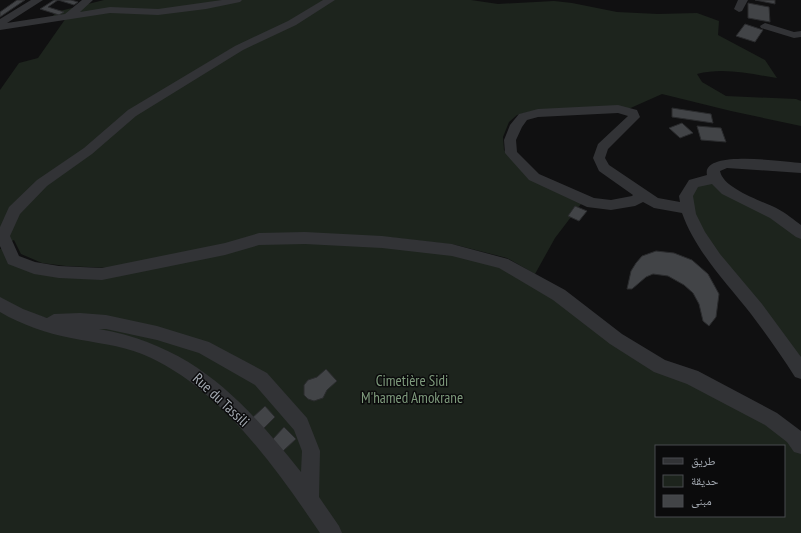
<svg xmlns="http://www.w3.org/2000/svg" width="801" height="533" font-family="'PT Sans Narrow','Noto Naskh Arabic',sans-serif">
	<rect width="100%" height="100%" fill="#101011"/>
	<path fill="#1d241d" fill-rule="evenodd" d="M104 0H471L498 4 554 1 572 3 617 12 658 14 697 13 719 21 718 35 765 60 777 78C750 74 724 67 697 74L702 82 726 96 796 99 801 101V126L731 111 662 94 626 110 532 111 517 115 509 122 503 137 504 150 512 160 584 200 555 238 535 274 507 258 456 245 387 237 230 244 109 268 66 266 42 263 21 254 14 240 0 247V90L19 63 38 58 66 18 53 16 56 12Z
		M703 178 801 233V371L696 230 689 188Z
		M259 239 382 242 503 263 616 339 801 445V533H339L192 367 27 314 0 298V249L5 247 12 262 81 273ZM656 446H784V516H656Z
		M0 304 147 348 224 399 332 533H0Z"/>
	<path fill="#424447" stroke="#2a2b2d" d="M17 0H25L0 17V12Z
		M54 0H71L78 2 74 5 58 0 48 7 64 12 59 15 40 9Z
		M755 0H775V4Z
		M748 3 769 7 770 22 748 18Z
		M745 24 763 30 755 42 736 36Z
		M672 108 711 114 713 123 672 117Z
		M682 123 693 133 680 138 669 128Z
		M697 126 721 128 726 142 701 140Z
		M575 206 587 211 579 221 568 216Z
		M656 251 674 253 692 260 708 274 719 294 716 317 709 326 703 321 699 304 693 293 684 285 668 276 653 274 646 277 632 289H627L631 271 636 263 642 256Z
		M326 369 337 381 327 390 323 398 314 401 308 399 304 395V385L308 380 317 377Z
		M265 406 275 417 263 429 252 418Z
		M284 427 296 439 283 451 272 440Z"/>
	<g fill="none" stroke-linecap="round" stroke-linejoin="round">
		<path fill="#323336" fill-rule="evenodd" d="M31 0H43L7 23 65 14 82 0H93L80 12 110 7 158 9 222 0H242L240 2 206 9 158 15 110 13 0 30V19Z
			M323 0H335L296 25 243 50 136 116 92 154 47 186 20 214 10 236 19 256 35 262 59 266 102 268 225 243 259 233 305 232 382 236 452 244 508 259 565 290 622 334 665 360 698 371 777 413 801 431V454L794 452 787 442 765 425 687 384 654 372 610 344 553 300 499 268 452 256 382 248 305 244 259 245 225 255 102 280 59 278 34 274 8 264 0 246V227L9 207 37 180 84 148 128 110 235 46 288 21Z
			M738 0H748L742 11 739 12 734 9Z
			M765 23 794 32 801 31V37L794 38 761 28 760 26Z
			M618 105 637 110 640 117 608 149 605 158 609 165 658 198 680 202 679 196 689 180 707 175C701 149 786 162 801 163V173L727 168 720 171C723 189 763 201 778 209 786 213 794 220 801 225V239L796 237 770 218 722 194 712 184 698 187 693 196 696 214 705 232 720 254 762 304 801 357V379L795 377C781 355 766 334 751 314 726 282 696 252 682 213L654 208 643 202 635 206 611 210 587 207 529 180 505 153 504 140 510 125 519 114 538 109ZM618 113 628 116 598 144 593 158 599 171 633 195 632 196 611 200 594 198 539 174 517 152 516 140 522 127 527 120 538 117Z
			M0 297 23 309 47 318 54 314 80 313 106 315 157 326 209 342 267 373 307 418 320 451 319 497 339 526 342 533H320C276 468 218 385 142 354 120 345 95 343 71 338 46 333 22 325 0 312ZM99 329H106L157 340 199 353 255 385 294 430 302 451 301 472C243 400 194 346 99 329Z"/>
	</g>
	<g text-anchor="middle" stroke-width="3" stroke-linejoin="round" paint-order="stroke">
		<g font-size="15" fill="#7e9a7c" stroke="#0b0b0c">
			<text x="412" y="386">Cimetière Sidi<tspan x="412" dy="17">M'hamed Amokrane</tspan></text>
		</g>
		<g font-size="15" fill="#a3a9b1" stroke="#0b0b0c">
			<text transform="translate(221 400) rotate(43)" y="5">Rue du Tassili</text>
		</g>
	</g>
	<rect x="655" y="445" width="130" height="72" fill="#0b0b0c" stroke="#484a4e"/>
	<rect x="663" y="458" width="20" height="6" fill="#323336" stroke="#484a4e"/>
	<text x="691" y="465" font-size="12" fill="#a3a9b1">طريق</text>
	<rect x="663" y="475" width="20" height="12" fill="#1d241d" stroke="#484a4e"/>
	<text x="691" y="485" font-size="12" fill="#a3a9b1">حديقة</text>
	<rect x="663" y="495" width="20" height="12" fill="#424447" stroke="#484a4e"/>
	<text x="691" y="505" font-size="12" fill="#a3a9b1">مبنى</text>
</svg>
